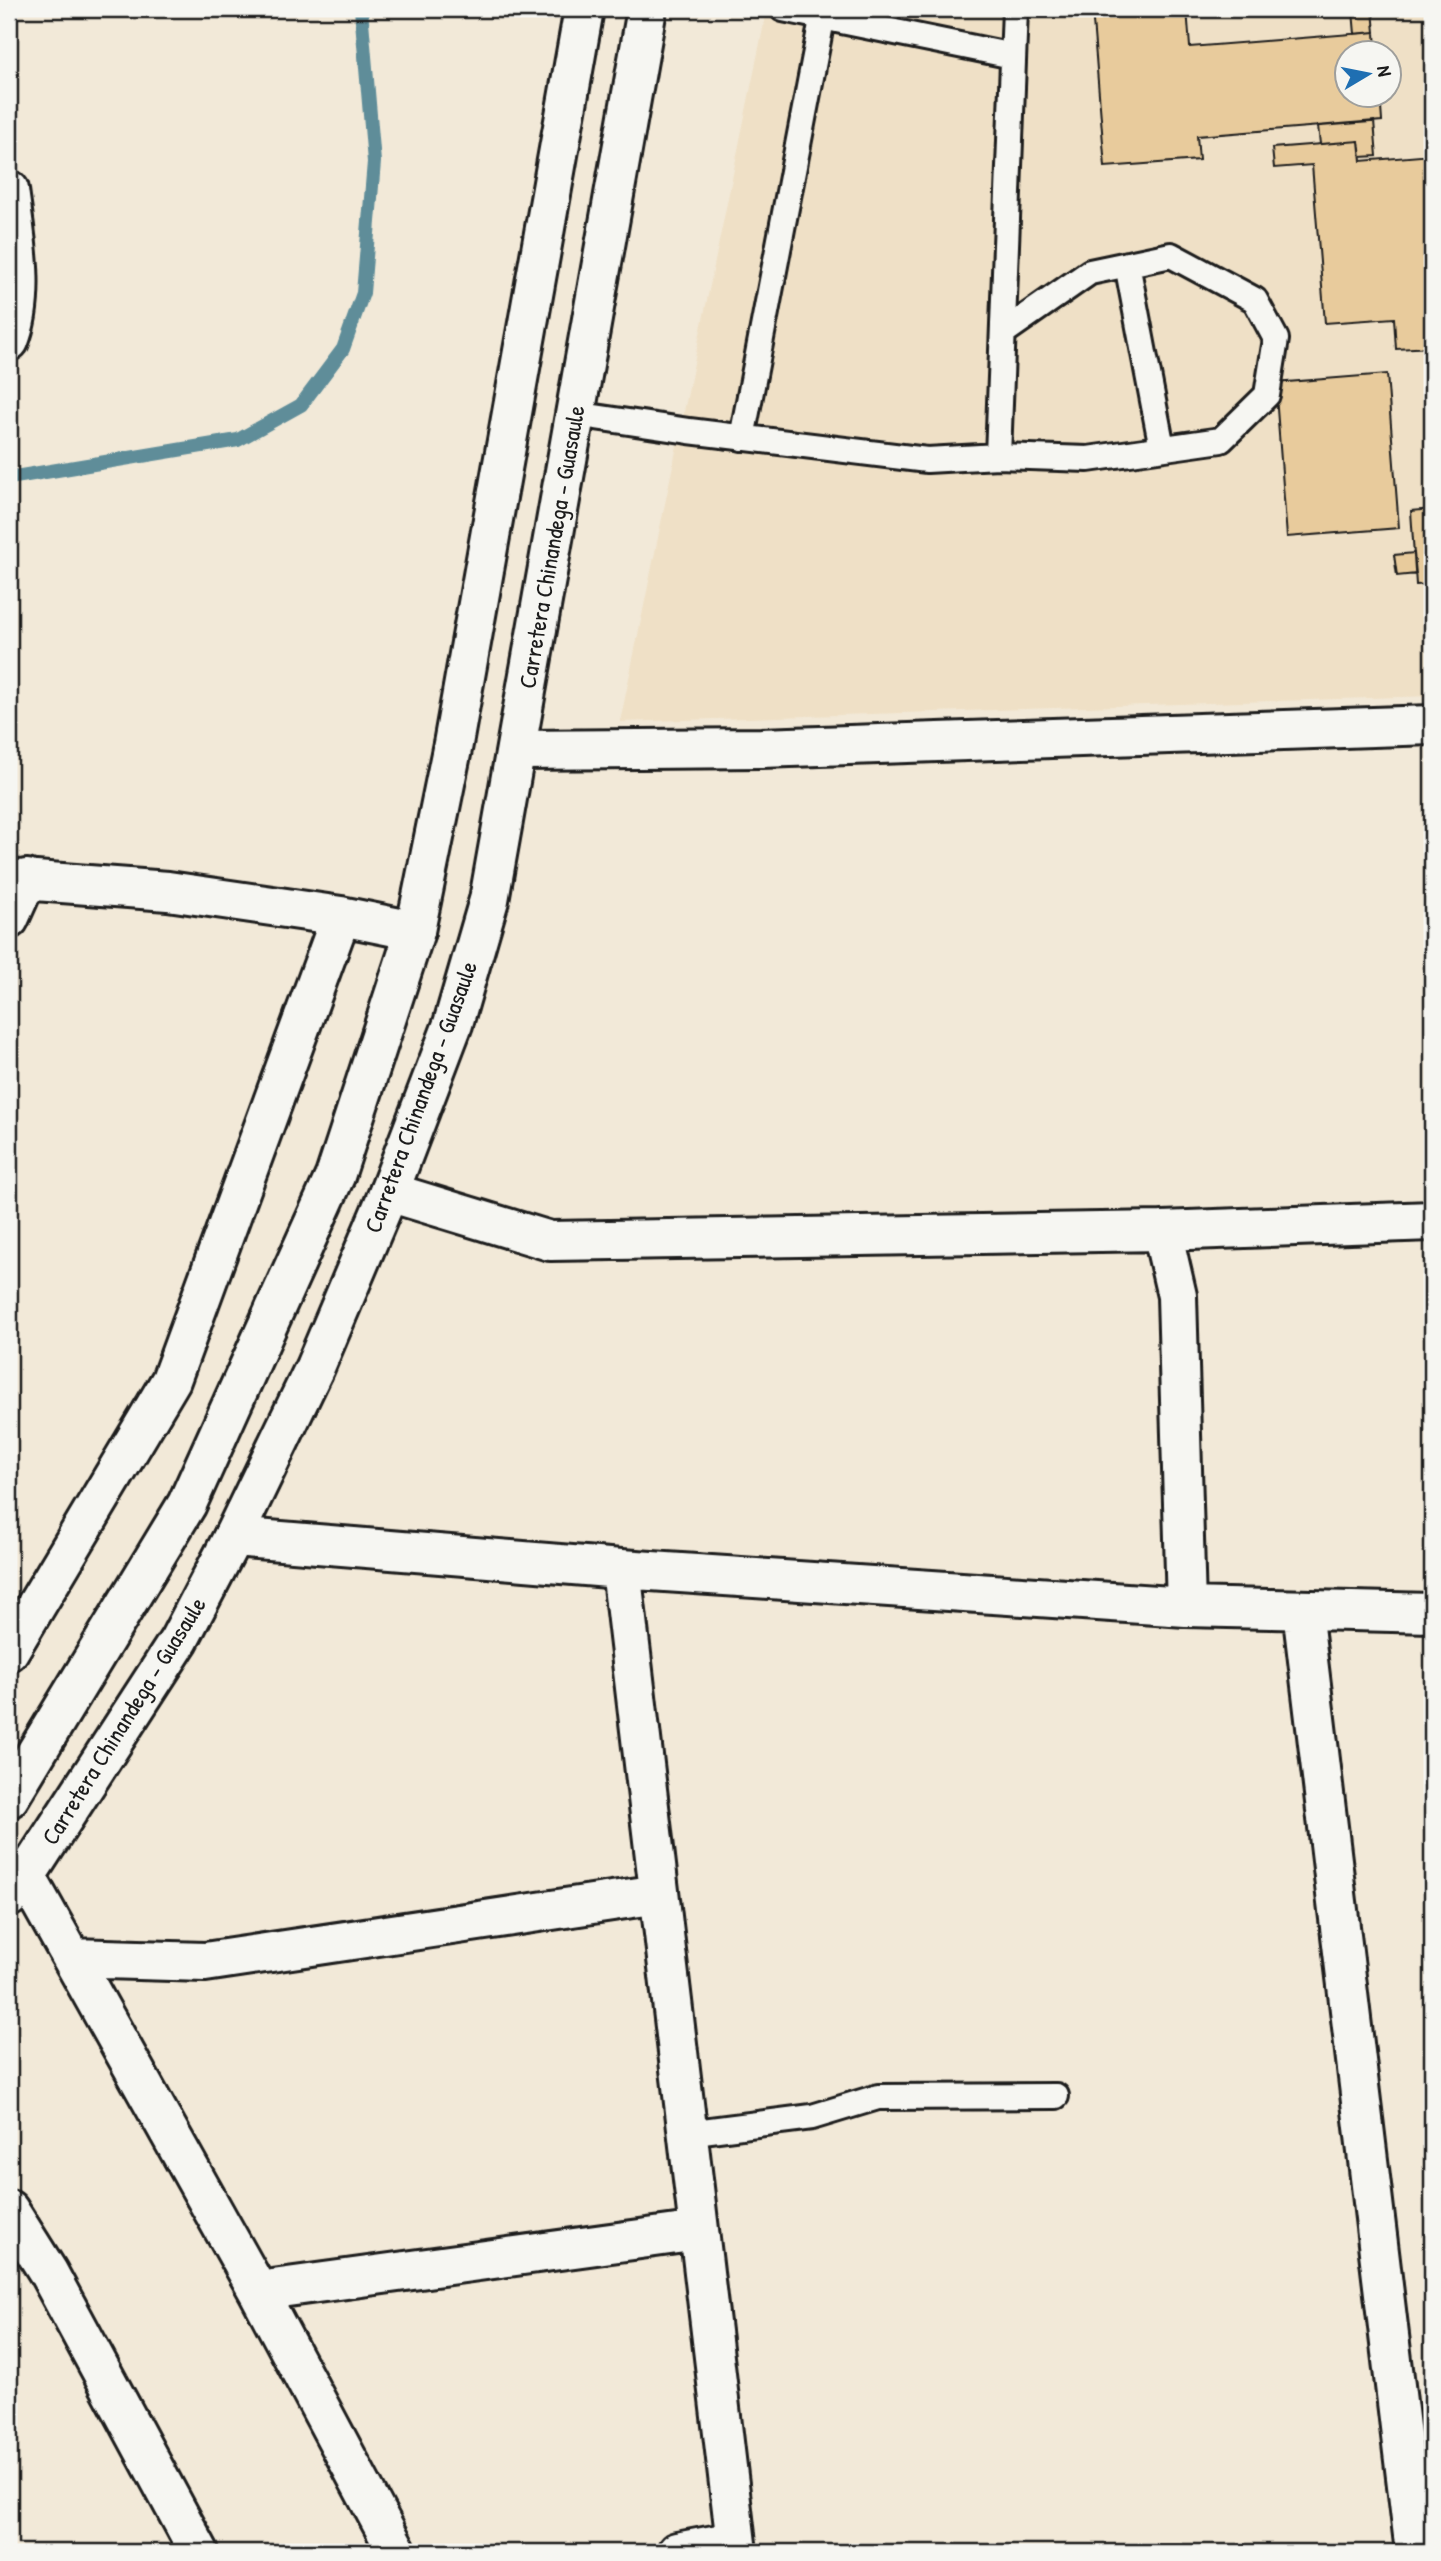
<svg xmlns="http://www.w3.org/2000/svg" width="1441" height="2561" font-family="'Patrick Hand',sans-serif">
	<rect width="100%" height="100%" fill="#f2e9d8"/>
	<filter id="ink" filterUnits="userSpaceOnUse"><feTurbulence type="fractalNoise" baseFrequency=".0143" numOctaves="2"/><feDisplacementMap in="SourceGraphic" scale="14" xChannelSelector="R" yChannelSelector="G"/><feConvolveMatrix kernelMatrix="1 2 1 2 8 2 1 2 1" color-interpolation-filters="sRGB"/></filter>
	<g filter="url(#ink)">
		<path fill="#efe0c6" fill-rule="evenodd" d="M767 9H1432V696L620 722ZM1346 52H1388V94H1346Z"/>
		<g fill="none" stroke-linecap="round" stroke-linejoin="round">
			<path stroke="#5f8d99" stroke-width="14" d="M9 478 238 440 301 405 343 349 363 293 374 162 361 9"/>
		</g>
		<path fill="#e8cb9c" stroke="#1c1c1c" stroke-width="2" d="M1092 9H1187L1190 47 1375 32 1376 52H1346V94H1380L1382 121 1197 136 1199 160 1105 167Z
			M1343 9H1386L1343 12Z
			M1373 10 1375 32 1355 34 1353 11Z
			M1374 121 1377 156 1361 157 1359 141 1320 144 1318 126Z
			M1359 141 1361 161 1432 155V347L1396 349 1394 318 1325 323 1312 165 1274 168 1272 148Z
			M1387 374 1399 528 1287 537 1275 383Z
			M1432 509V584L1416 585 1411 511Z
			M1414 553 1416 574 1397 576 1394 555Z"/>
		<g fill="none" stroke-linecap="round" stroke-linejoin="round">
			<defs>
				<path id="service" d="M783 9 1013 56
					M1127 264 1162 448
					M575 414 689 431 927 460 998 456 1088 459 1221 440 1267 395 1276 339 1255 300 1171 255 1090 272 1004 332
					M742 438 824 9
					M998 456 1015 9
					M687 2133 812 2117 878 2097 1056 2096"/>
				<path id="minor" d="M9 190C15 237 27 296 9 341
					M517 750 761 748 1432 725
					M9 879 168 891 341 916 415 931
					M9 919 27 879
					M389 1192 550 1241 1162 1231 1177 1296 1186 1607
					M1162 1231 1432 1221
					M233 1537 621 1569 1186 1607 1432 1613
					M621 1569 737 2552
					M1302 1610 1415 2552
					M9 1651 171 1380 341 916
					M26 1876 258 2291 397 2552
					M72 1958 205 1962 659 1894
					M9 2210 48 2272 199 2552
					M258 2291 699 2231
					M677 2552 735 2541"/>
				<path id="trunk" d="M9 1798 187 1504 335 1176 415 931 453 744 584 9
					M9 1897 26 1876 179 1640 233 1537 315 1367 389 1192 453 1024 489 900 647 9"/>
			</defs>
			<use href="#service" stroke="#1c1c1c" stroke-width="30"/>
			<use href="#minor" stroke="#1c1c1c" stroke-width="44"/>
			<use href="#trunk" stroke="#1c1c1c" stroke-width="44"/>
			<use href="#service" stroke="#f6f6f2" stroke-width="24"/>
			<use href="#minor" stroke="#f6f6f2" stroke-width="38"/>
			<use href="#trunk" stroke="#f6f6f2" stroke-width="38"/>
		</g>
	</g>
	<g text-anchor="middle" stroke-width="5" stroke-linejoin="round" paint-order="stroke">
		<g font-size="24" fill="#1c1c1c" stroke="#f6f6f2">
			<text transform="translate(552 547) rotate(-80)" y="8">Carretera Chinandega - Guasaule</text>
			<text transform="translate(421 1097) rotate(-70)" y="8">Carretera Chinandega - Guasaule</text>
			<text transform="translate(124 1721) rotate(-58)" y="8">Carretera Chinandega - Guasaule</text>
		</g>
	</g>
	<rect width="1441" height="2561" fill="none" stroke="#f6f6f2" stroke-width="35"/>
	<rect x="18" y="18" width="1406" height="2526" fill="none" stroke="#1c1c1c" stroke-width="2.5" filter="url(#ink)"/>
	<g transform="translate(1368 74) rotate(80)"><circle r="33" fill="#f6f6f2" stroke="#9f9f9c" stroke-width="2"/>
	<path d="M0-5L12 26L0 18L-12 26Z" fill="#1f6fb2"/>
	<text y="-10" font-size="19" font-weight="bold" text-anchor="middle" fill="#1c1c1c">N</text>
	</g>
</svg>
